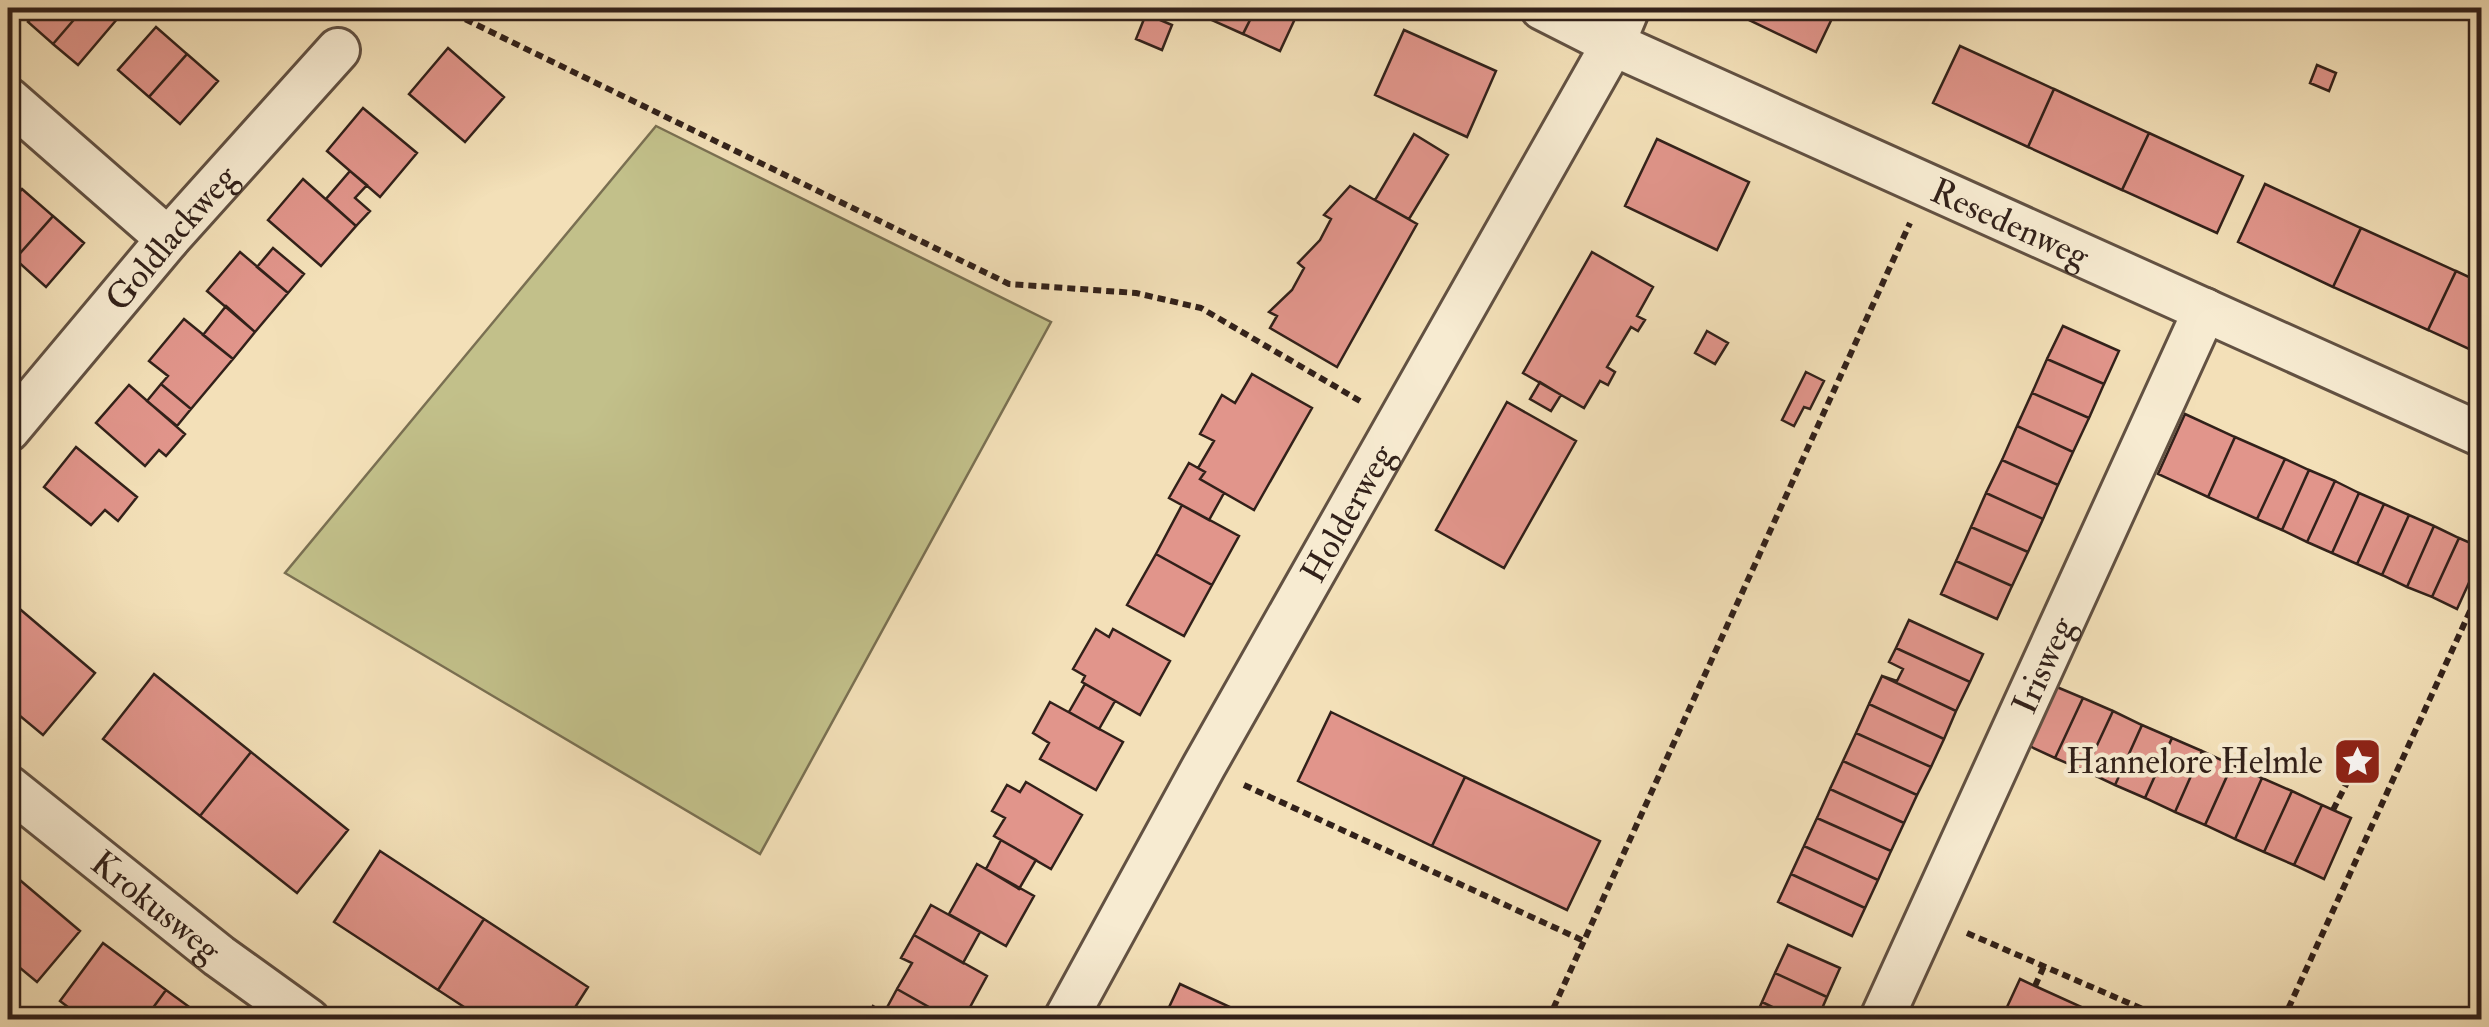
<svg xmlns="http://www.w3.org/2000/svg" width="2489" height="1027" font-family="'IM FELL Double Pica',serif">
	<rect width="100%" height="100%" fill="#f3e0b8"/>
	<filter id="stains"><feTurbulence type="fractalNoise" baseFrequency=".002" numOctaves="4"/><feColorMatrix values="0 0 0 0 .2 0 0 0 0 .09 0 0 0 0 .02 0 0 0 .5 -.17"/></filter>
	<radialGradient id="worn" r=".72"><stop offset=".6" stop-color="#630" stop-opacity="0"/><stop offset="1" stop-color="#630" stop-opacity=".3"/></radialGradient>
	<path fill="#c2c08a" stroke="#7a7052" stroke-width="2.5" d="M656 126 1051 322 760 854 285 573Z"/>
	<path fill="#e1958b" stroke="#32211a" stroke-width="2.5" d="M41 8H84L53 44 28 22Z
		M84 8H105L118 18 78 65 53 44Z
		M1212 8H1256L1243 34 1207 18Z
		M1256 8H1300L1280 51 1243 34Z
		M1724 8H1837L1816 52Z
		M1146 14 1172 25 1162 50 1136 39Z
		M156 27 187 54 149 97 118 70Z
		M1404 30 1496 71 1467 137 1375 95Z
		M1960 46 2054 89 2028 147 1933 103Z
		M448 48 504 97 465 142 409 94Z
		M187 54 218 81 180 124 149 97Z
		M2317 65 2336 73 2329 91 2310 83Z
		M2054 89 2149 133 2122 190 2028 147Z
		M363 108 417 153 380 197 327 151Z
		M2149 133 2243 176 2217 233 2122 190Z
		M1414 134 1448 155 1409 219 1375 200Z
		M1657 139 1749 182 1717 250 1625 206Z
		M350 171 367 185 355 198 370 211 356 226 326 199Z
		M303 179 356 226 321 266 268 220Z
		M2265 184 2361 228 2333 287 2238 242Z
		M1350 186 1417 224 1337 367 1270 328 1277 316 1269 312 1292 290 1304 268 1298 263 1320 240 1331 219 1324 215Z
		M22 189 53 216 15 259 8 253V206Z
		M53 216 84 243 46 287 15 259Z
		M2361 228 2456 271 2428 330 2333 287Z
		M273 248 304 274 288 293 257 267Z
		M240 252 288 293 255 332 207 291Z
		M1592 252 1653 287 1637 316 1645 320 1638 331 1631 327 1607 367 1615 372 1608 385 1600 381 1584 408 1523 373Z
		M2456 271 2482 283V355L2428 330Z
		M226 306 255 332 233 359 203 335Z
		M184 319 233 359 191 409 161 384 168 376 149 361Z
		M2063 326 2119 351 2104 384 2047 359Z
		M1707 331 1728 343 1715 364 1695 353Z
		M2047 359 2104 384 2089 418 2032 393Z
		M1806 372 1824 381 1810 409 1804 407 1794 426 1782 420Z
		M1252 374 1312 408 1254 510 1200 479 1205 472 1198 468 1214 441 1200 434 1222 395 1235 403Z
		M1540 382 1561 395 1551 411 1530 399Z
		M161 384 191 409 177 426 147 401Z
		M129 385 185 434 166 456 159 450 145 466 96 423Z
		M2032 393 2089 418 2073 452 2017 426Z
		M1507 402 1576 441 1504 568 1436 530Z
		M2185 414 2235 437 2208 497 2158 474Z
		M2017 426 2073 452 2058 485 2002 460Z
		M2235 437 2285 459 2257 519 2208 497Z
		M76 447 137 497 118 521 105 510 91 525 44 487Z
		M2285 459 2309 470 2282 530 2257 519Z
		M2002 460 2058 485 2043 519 1986 493Z
		M1189 463 1205 472 1200 479 1224 493 1209 520 1169 498Z
		M2309 470 2335 481 2307 542 2282 530Z
		M2335 481 2359 493 2332 553 2307 542Z
		M1986 493 2043 519 2028 552 1971 527Z
		M2359 493 2384 504 2357 564 2332 553Z
		M2384 504 2409 515 2382 575 2357 564Z
		M1182 505 1239 536 1212 585 1156 554Z
		M2409 515 2434 526 2407 587 2382 575Z
		M2434 526 2459 538 2432 597 2407 587Z
		M1971 527 2028 552 2012 586 1956 561Z
		M2459 538 2482 548V554L2457 609 2432 597Z
		M1156 554 1212 585 1184 636 1127 605Z
		M1956 561 2012 586 1997 619 1941 594Z
		M8 599 95 673 43 735 8 706Z
		M1909 620 1983 654 1970 682 1896 648Z
		M1096 629 1109 637 1113 629 1170 661 1140 715 1082 682 1085 676 1073 669Z
		M1896 648 1970 682 1956 711 1882 676 1897 681 1903 669 1889 662Z
		M154 674 251 752 200 816 103 739Z
		M1882 676 1956 711 1944 739 1869 704Z
		M1085 684 1115 701 1099 729 1069 712Z
		M2052 685 2083 698 2055 758 2025 744Z
		M2083 698 2113 711 2085 771 2055 758Z
		M1050 702 1123 742 1096 790 1040 759 1049 743 1033 733Z
		M1869 704 1944 739 1931 767 1856 733Z
		M2113 711 2142 725 2115 785 2085 771Z
		M1331 712 1465 777 1432 846 1298 781Z
		M2142 725 2172 738 2145 798 2115 785Z
		M1856 733 1931 767 1917 795 1843 761Z
		M2172 738 2202 751 2175 812 2145 798Z
		M2202 751 2232 765 2205 825 2175 812Z
		M251 752 348 830 297 893 200 816Z
		M1843 761 1917 795 1904 823 1830 789Z
		M2232 765 2262 778 2235 839 2205 825Z
		M1465 777 1600 841 1567 910 1432 846Z
		M2262 778 2292 791 2264 852 2235 839Z
		M1026 782 1082 815 1051 869 994 836 1005 818 992 811 1007 785 1020 792Z
		M1830 789 1904 823 1891 851 1817 818Z
		M2292 791 2322 805 2294 865 2264 852Z
		M2322 805 2351 818 2324 879 2294 865Z
		M1817 818 1891 851 1878 880 1804 846Z
		M1001 840 1036 860 1019 889 986 869Z
		M1804 846 1878 880 1865 908 1791 874Z
		M380 851 484 919 438 990 334 922Z
		M977 864 1034 896 1006 946 949 914Z
		M8 870 80 931 37 982 8 958Z
		M1791 874 1865 908 1852 936 1778 902Z
		M931 905 980 932 963 963 914 935Z
		M484 919 588 987 567 1020H484L438 990Z
		M914 935 987 976 963 1020H952L897 989 912 963 901 958Z
		M103 943 166 990 144 1020H85L60 1001Z
		M1788 945 1840 968 1827 997 1775 973Z
		M1775 973 1827 997 1817 1020H1800L1762 1002Z
		M2020 979 2035 986 2110 1020H2001Z
		M1180 984 1258 1020H1163Z
		M897 989 952 1020H866L873 1006 884 1013Z
		M166 990 207 1020H144Z
		M1762 1002 1800 1020H1754Z"/>
	<g fill="none" stroke-linecap="round" stroke-linejoin="round">
		<defs>
			<g id="minor">
				<path id="s1" d="M1542 8 1613 44 2482 435"/>
				<path d="M8 99 168 239"/>
				<path id="s2" d="M8 430 168 239 338 50"/>
				<path id="s3" d="M8 787 219 956 308 1020"/>
				<path id="s4" d="M1065 1020 1204 766 1613 44 1628 8"/>
				<path id="s5" d="M1881 1020 2205 310"/>
			</g>
		</defs>
		<use href="#minor" stroke="#625142" stroke-width="48"/>
		<path stroke="#32211a" stroke-width="6" stroke-dasharray="8 5" stroke-linecap="butt" d="M442 8 1009 284 1136 293 1201 308 1360 401
			M1244 785 1584 941
			M2333 810 2361 755
			M1967 933 2168 1020
			M2035 986 2044 966
			M1548 1020 1910 223
			M2283 1020 2482 585"/>
		<use href="#minor" stroke="#f7ebd1" stroke-width="42"/>
	</g>
	<defs>
		<symbol id="sight-square" viewBox="-11 -11 22 22"><rect x="-9" y="-9" width="18" height="18" rx="4" fill="#8f2418" stroke="#f7ebd1"/><path d="M0-6L1.8-2.2L6-1.7L2.9 1.2L3.7 5.4L0 3.3L-3.7 5.4L-2.9 1.2L-6-1.7L-1.8-2.2Z" fill="#fff"/></symbol>
	</defs>
	<g fill-rule="evenodd">
		<use href="#sight-square" x="2330" y="734" width="55" height="55"/>
	</g>
	<g text-anchor="middle" stroke-width="9" stroke-linejoin="round" paint-order="stroke">
		<g font-size="35" fill="#32211a" stroke="#f7ebd1">
			<text dy="12" stroke="none"><textPath href="#s1" startOffset="515">Resedenweg</textPath></text>
			<text dy="12" stroke="none"><textPath href="#s2" startOffset="252">Goldlackweg</textPath></text>
			<text dy="12" stroke="none"><textPath href="#s4" startOffset="580">Holderweg</textPath></text>
			<text dy="12" stroke="none"><textPath href="#s5" startOffset="390">Irisweg</textPath></text>
			<text dy="12" stroke="none"><textPath href="#s3" startOffset="190">Krokusweg</textPath></text>
		</g>
		<g font-size="35" fill="#32211a" stroke="#f7ebd1" text-anchor="end">
			<text x="2323" y="773">Hannelore Helmle</text>
		</g>
	</g>
	<rect width="2489" height="1027" fill="none" stroke="#f3e0b8" stroke-width="40"/>
	<rect x="10" y="10" width="2469" height="1007" fill="none" stroke="#32211a" stroke-width="5"/>
	<rect x="20" y="20" width="2449" height="987" fill="none" stroke="#32211a" stroke-width="2.5"/>
	<rect width="100%" height="100%" filter="url(#stains)"/>
	<rect width="100%" height="100%" fill="url(#worn)"/>
</svg>
